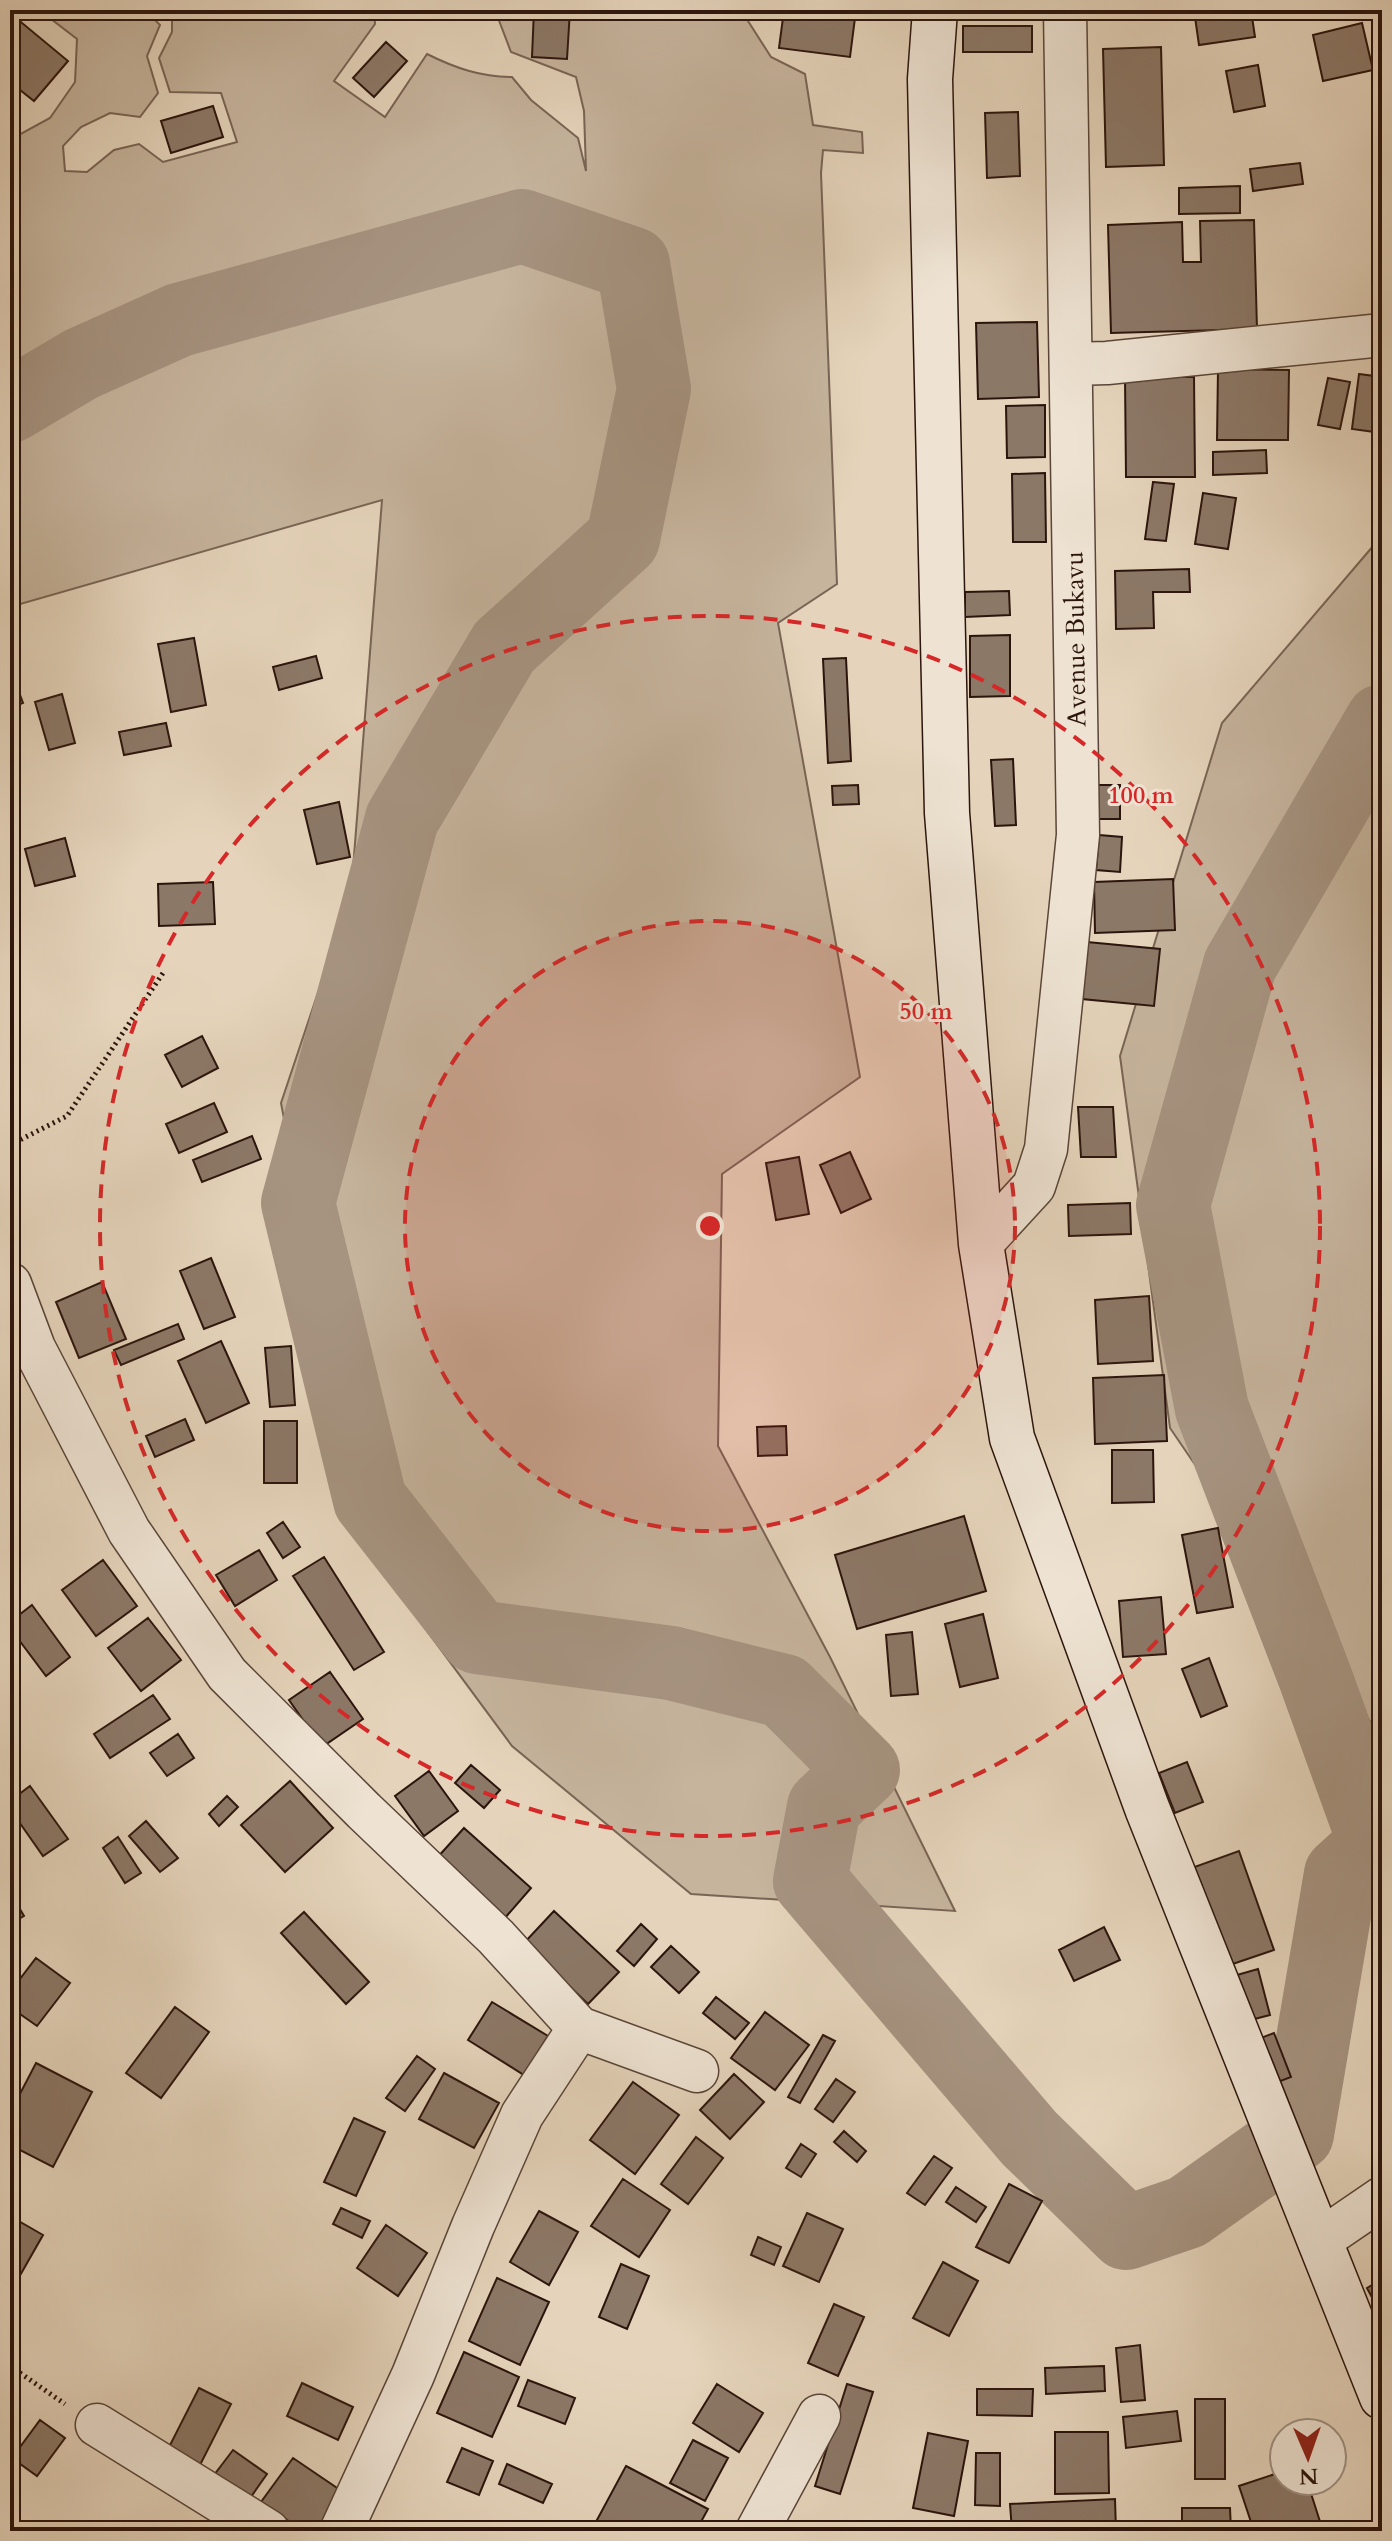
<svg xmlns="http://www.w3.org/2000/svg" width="1392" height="2541" font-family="Cardo,serif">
	<rect width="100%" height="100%" fill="#e5d4bb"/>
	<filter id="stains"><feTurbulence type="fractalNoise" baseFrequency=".0025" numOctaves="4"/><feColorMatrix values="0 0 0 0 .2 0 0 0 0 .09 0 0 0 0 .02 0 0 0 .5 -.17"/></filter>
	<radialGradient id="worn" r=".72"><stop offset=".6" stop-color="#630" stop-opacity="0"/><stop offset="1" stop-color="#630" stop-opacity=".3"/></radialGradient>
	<path fill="#c6b49d" stroke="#796455" stroke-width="2" d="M48 10H145L160 25 147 56 158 93 140 117 110 113 81 127 63 146 65 171 87 172 114 150 139 144 163 162 237 142 221 93 170 92 159 58 172 32V10H374L375 24 334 81 385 117 427 54C455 68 481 77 512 77L531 100 578 138 586 171 584 111 576 77 511 52 495 10H741L771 57 805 74 813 125 862 132 863 153 823 150 821 173 837 584 778 623 860 1077 722 1174 718 1446 830 1657 955 1911 691 1894 512 1746 365 1547 281 1103 351 894 382 500 10 607V145L15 137 50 118 75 82 77 39 42 12Z
		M1382 543V1739L1170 1428 1120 1056 1222 723 1374 545Z"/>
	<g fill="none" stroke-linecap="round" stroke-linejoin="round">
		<path stroke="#a69380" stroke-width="74" d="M10 406 81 364 179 320 522 226 633 264 654 389 623 539 504 647 402 819 298 1203 370 1500 477 1637 671 1663 784 1691 863 1770 824 1807 810 1881 1029 2138 1126 2233 1187 2212 1297 2134 1341 1874 1375 1843 1382 1847
			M1375 1843 1315 1677 1212 1409 1173 1205 1240 965 1382 721"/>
	</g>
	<path fill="#8c7867" stroke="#2c150d" stroke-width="2" d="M534 10H570L567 59 532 57Z
		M784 10 855 18 850 57 779 48Z
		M973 10H1002V14L973 15Z
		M1100 10H1154V16L1101 18Z
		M1194 10H1251L1255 37 1199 45Z
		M16 18 68 61 34 101 10 82V25Z
		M1362 23 1373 70 1323 81 1313 35Z
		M963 26H1032V52H963Z
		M386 42 407 61 374 97 353 78Z
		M1161 47 1164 165 1106 167 1103 49Z
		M1258 65 1265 106 1234 112 1226 71Z
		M213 106 223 137 171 153 161 121Z
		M1018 112 1020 176 987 178 985 113Z
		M1300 163 1303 184 1253 191 1250 169Z
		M1240 186V213L1179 214V188Z
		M1254 220 1257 329 1111 333 1108 225 1182 222 1183 262H1201L1200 221Z
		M1381 252H1382V294H1376Z
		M1037 322 1039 397 978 399 976 323Z
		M1218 369 1289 370 1288 440H1217Z
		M1359 374 1382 377V433L1352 429Z
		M1125 377H1194L1195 477H1126Z
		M1328 378 1350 382 1340 429 1318 425Z
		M1045 405V457L1007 458 1006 406Z
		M1266 450 1267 473 1213 475V452Z
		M1045 473 1046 542H1013L1012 474Z
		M1153 482 1174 484 1166 541 1145 539Z
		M1203 493 1236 498 1228 549 1195 544Z
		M1189 569 1190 592H1153L1154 628 1116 629 1115 571Z
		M1009 591 1010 615 965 617V592Z
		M1010 635V696L970 697V636Z
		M194 638 206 705 171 712 158 644Z
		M316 656 322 678 279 690 273 667Z
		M846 658 851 761 828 763 823 659Z
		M10 668 23 703 10 708Z
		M62 694 75 743 49 750 35 702Z
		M166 723 171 746 124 755 119 732Z
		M1013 759 1016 825 995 826 991 760Z
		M858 785 859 804 833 805 832 786Z
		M1093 785H1120V819H1093Z
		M339 802 350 857 317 864 304 810Z
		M1099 835 1122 837 1120 872 1096 870Z
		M65 838 75 876 35 886 25 849Z
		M1173 879 1175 930 1095 933 1094 882Z
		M213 882 215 924 159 926 158 884Z
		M1087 942 1160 949 1154 1006 1082 999Z
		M202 1036 218 1068 182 1087 165 1055Z
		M214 1103 227 1132 179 1153 166 1124Z
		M1078 1107H1113L1116 1157H1081Z
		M252 1136 261 1159 202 1182 193 1160Z
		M850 1152 871 1199 841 1213 820 1165Z
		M799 1157 809 1214 776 1220 766 1163Z
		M1130 1203 1131 1234 1069 1236 1068 1205Z
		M211 1258 235 1317 204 1329 180 1271Z
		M102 1282 126 1339 79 1358 56 1302Z
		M1149 1296 1153 1361 1098 1364 1095 1300Z
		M178 1324 184 1339 121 1365 114 1350Z
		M221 1341 249 1403 206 1423 178 1361Z
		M291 1346 295 1405 270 1407 265 1348Z
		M1164 1375 1167 1441 1095 1444 1093 1378Z
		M185 1419 194 1440 155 1457 146 1436Z
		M264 1421H297V1483H264Z
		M786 1426 787 1455 758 1456 757 1427Z
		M1112 1450H1153L1154 1502 1112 1503Z
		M964 1516 986 1591 857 1629 835 1555Z
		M283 1522 300 1547 283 1558 267 1533Z
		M1218 1528 1233 1607 1197 1613 1182 1535Z
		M259 1550 277 1580 235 1606 216 1575Z
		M324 1557 384 1652 354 1670 293 1576Z
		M103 1560 137 1606 96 1636 62 1590Z
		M1161 1597 1166 1654 1123 1657 1119 1601Z
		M32 1605 70 1657 46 1676 10 1628V1622Z
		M983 1614 998 1678 960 1687 945 1624Z
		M148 1618 181 1660 141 1691 108 1648Z
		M912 1632 918 1694 891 1696 886 1635Z
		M1209 1658 1227 1706 1201 1717 1182 1669Z
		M330 1672 363 1719 322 1747 289 1700Z
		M153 1695 170 1719 110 1758 94 1734Z
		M178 1734 194 1758 167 1776 150 1753Z
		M1187 1762 1203 1802 1175 1813 1159 1773Z
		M471 1765 500 1790 484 1808 455 1783Z
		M429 1771 458 1811 424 1836 395 1796Z
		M290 1781 333 1828 285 1872 241 1825Z
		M30 1786 68 1839 43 1856 10 1809V1801Z
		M227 1796 238 1807 219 1826 209 1814Z
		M146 1821 178 1858 160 1872 129 1836Z
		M464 1828 531 1888 504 1919 436 1859Z
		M118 1837 141 1873 125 1883 103 1848Z
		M1239 1851 1274 1950 1221 1968 1186 1870Z
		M14 1899 24 1916 10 1924V1902Z
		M554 1911 619 1972 588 2004 524 1943Z
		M304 1912 369 1982 346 2004 281 1933Z
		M641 1924 657 1939 634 1966 617 1951Z
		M1104 1927 1120 1960 1074 1981 1059 1950Z
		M671 1946 699 1972 679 1993 651 1967Z
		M36 1958 70 1983 37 2026 10 2007V1992Z
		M1258 1969 1270 2015 1235 2024 1223 1979Z
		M716 1997 749 2023 735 2039 703 2013Z
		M492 2002 548 2036 524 2075 468 2040Z
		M175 2007 209 2032 161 2098 126 2073Z
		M765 2012 809 2045 775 2090 731 2058Z
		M1274 2033 1291 2077 1262 2088 1245 2044Z
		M823 2035 835 2041 800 2103 788 2097Z
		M417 2056 435 2069 405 2111 386 2098Z
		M36 2063 92 2092 53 2167 10 2145V2113Z
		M444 2073 499 2103 474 2148 419 2119Z
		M734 2074 764 2102 730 2139 700 2110Z
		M836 2079 855 2092 833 2122 815 2109Z
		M633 2082 679 2115 635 2174 590 2140Z
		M354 2118 385 2132 356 2196 324 2182Z
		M844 2131 866 2151 857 2162 834 2142Z
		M696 2137 723 2158 688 2204 661 2184Z
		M801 2144 816 2154 801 2177 786 2168Z
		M934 2156 952 2168 925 2205 907 2193Z
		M623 2179 670 2210 639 2257 591 2226Z
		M1009 2184 1042 2201 1009 2263 976 2247Z
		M956 2187 986 2207 976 2222 946 2202Z
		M341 2208 370 2221 362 2238 333 2224Z
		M539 2211 578 2232 549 2285 510 2262Z
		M807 2213 843 2229 819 2282 783 2266Z
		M10 2216 43 2235 10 2293Z
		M386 2225 427 2253 398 2296 357 2268Z
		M758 2237 781 2247 774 2265 751 2255Z
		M943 2262 978 2281 949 2336 913 2318Z
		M621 2264 649 2276 627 2329 599 2317Z
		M497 2278 549 2302 520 2365 469 2341Z
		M1382 2279V2316L1367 2288Z
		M834 2304 864 2317 838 2376 808 2363Z
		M1140 2345 1145 2400 1121 2402 1116 2348Z
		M464 2352 519 2377 492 2437 437 2413Z
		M1104 2366 1105 2391 1046 2394 1045 2368Z
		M528 2380 575 2398 565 2424 518 2406Z
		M302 2383 353 2407 338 2440 287 2416Z
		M717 2384 763 2413 739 2452 693 2423Z
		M847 2384 873 2392 840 2494 815 2486Z
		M199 2388 231 2404 199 2467 167 2451Z
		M977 2389H1033L1032 2416 977 2415Z
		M1195 2399H1225V2479H1195Z
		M1177 2411 1181 2441 1126 2448 1123 2417Z
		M40 2420 65 2438 37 2476 12 2458Z
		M1055 2432H1108L1109 2493 1055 2494Z
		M928 2433 968 2441 954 2516 913 2508Z
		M693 2440 728 2458 705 2501 670 2483Z
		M462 2448 493 2461 479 2495 447 2482Z
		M233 2450 267 2474 246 2504 211 2479Z
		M976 2453H1000V2506L975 2505Z
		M293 2458 346 2494 321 2531H303L261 2502Z
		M507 2464 552 2484 543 2503 499 2484Z
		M626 2466 708 2509 696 2531H591Z
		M1284 2471V2481H1307L1323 2531H1254L1239 2486Z
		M1115 2499 1116 2531H1012L1010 2504Z
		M1182 2508H1230L1231 2531H1182Z
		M994 2523 995 2531H971L970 2524Z"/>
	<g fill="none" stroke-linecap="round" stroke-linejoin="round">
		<defs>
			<path id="street" d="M1071 364 1107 363 1382 335
				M981 1244 1034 1186 1046 1149 1078 835 1065 10
				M10 1284 34 1348 129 1531 227 1674 364 1811 496 1937 579 2028 697 2071
				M1319 2241 1382 2198
				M97 2425 268 2531
				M341 2531 413 2375 473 2226 522 2115 579 2028
				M757 2531 819 2416"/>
			<path id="secondary" d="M935 10 930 79 947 813 981 1244 1012 1438 1147 1808 1382 2397"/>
		</defs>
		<use href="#street" stroke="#5a4538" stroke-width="45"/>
		<use href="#secondary" stroke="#2c150d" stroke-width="47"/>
		<path stroke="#2c150d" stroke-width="5" stroke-dasharray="2 4" stroke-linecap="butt" d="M10 1145 67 1116 165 970
			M10 2366 65 2404"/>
		<use href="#street" stroke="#eee3d3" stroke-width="42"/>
		<use href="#secondary" stroke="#eee3d3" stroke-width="44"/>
	</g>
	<circle cx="710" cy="1226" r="305" fill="#d62828" fill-opacity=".12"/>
	<g fill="none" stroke="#d62828" stroke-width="4" stroke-dasharray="14 10">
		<circle cx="710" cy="1226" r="305"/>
		<circle cx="710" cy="1226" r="610"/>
	</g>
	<g text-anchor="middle" stroke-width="6" stroke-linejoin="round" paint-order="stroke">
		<g font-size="26" fill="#2c150d" stroke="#eee3d3">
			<text transform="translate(1075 639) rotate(-91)" y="9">Avenue Bukavu</text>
		</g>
	</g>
	<circle cx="710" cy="1226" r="12" fill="#d62828" stroke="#eee3d3" stroke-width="4"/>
	<g font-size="24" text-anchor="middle" font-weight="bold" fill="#d62828" stroke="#eee3d3" stroke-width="6" stroke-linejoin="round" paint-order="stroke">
		<text x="1141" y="803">100 m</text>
		<text x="926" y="1019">50 m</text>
	</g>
	<rect width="1392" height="2541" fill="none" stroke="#e5d4bb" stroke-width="40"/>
	<rect x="12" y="12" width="1368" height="2517" fill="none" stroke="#2c150d" stroke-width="4"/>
	<rect x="20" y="20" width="1352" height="2501" fill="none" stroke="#2c150d" stroke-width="2"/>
	<g transform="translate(1308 2457) rotate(178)"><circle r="38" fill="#eee3d3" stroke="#a09184" stroke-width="2"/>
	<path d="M0-6L14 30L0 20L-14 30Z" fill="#8f2418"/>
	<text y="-12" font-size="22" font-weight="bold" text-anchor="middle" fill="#2c150d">N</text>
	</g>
	<rect width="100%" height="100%" filter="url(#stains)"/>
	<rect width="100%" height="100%" fill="url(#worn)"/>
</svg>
